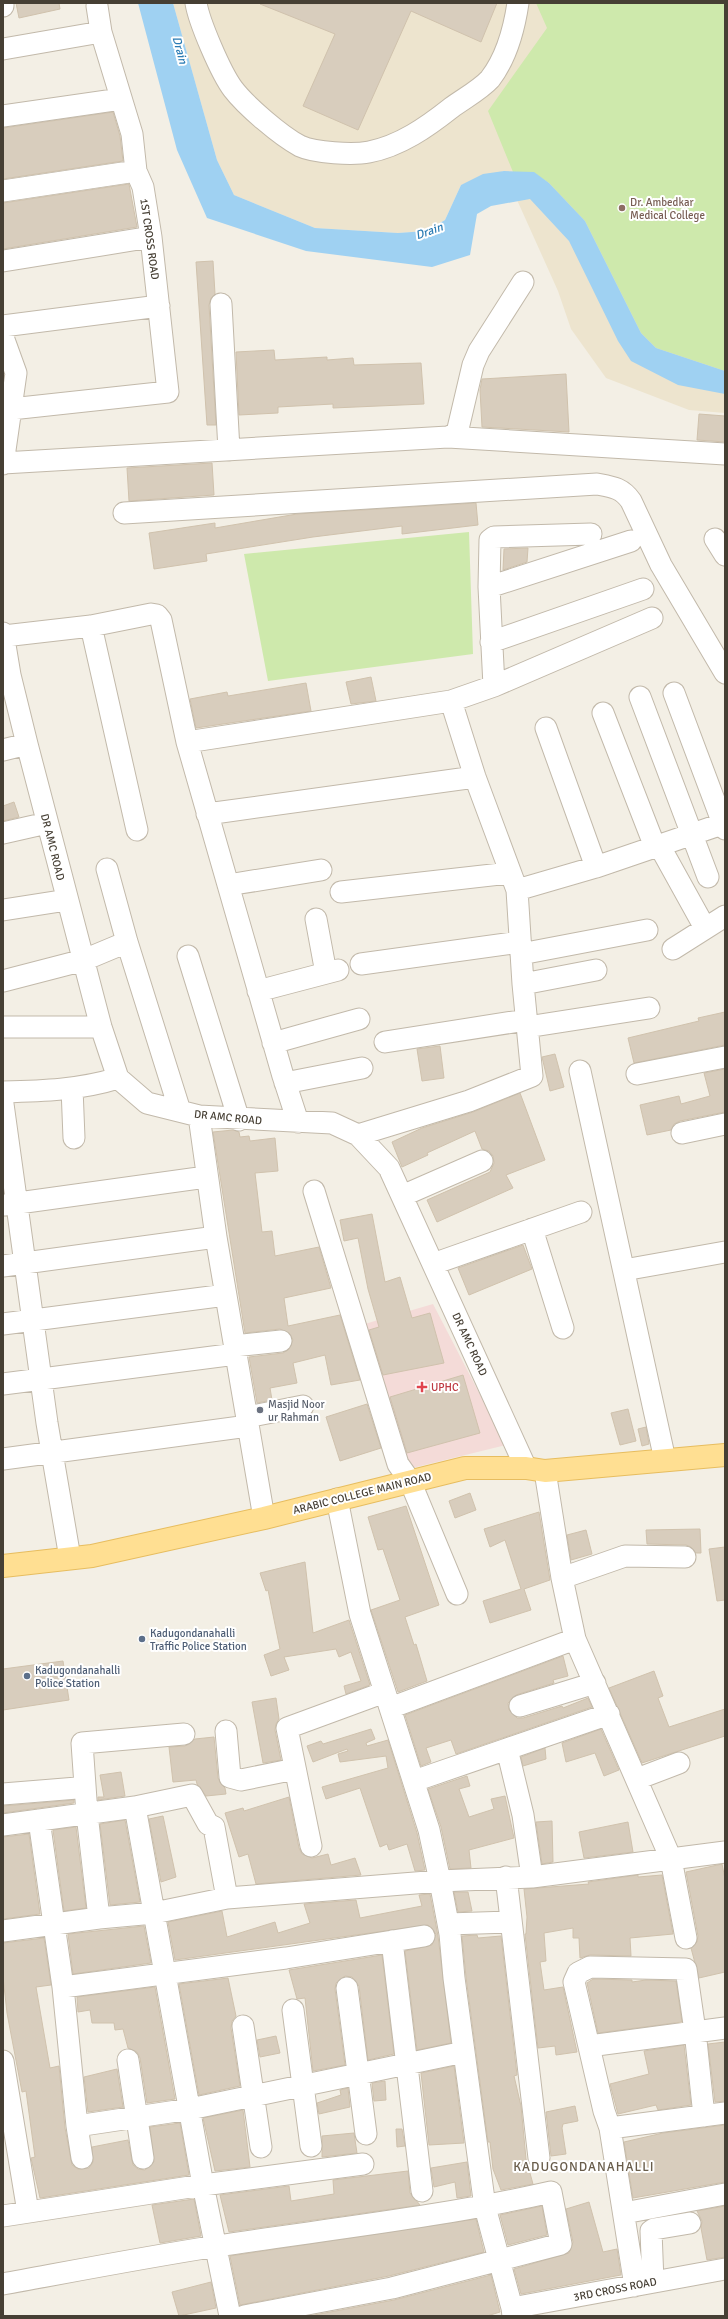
<svg xmlns="http://www.w3.org/2000/svg" width="728" height="2319" font-family="Signika,sans-serif">
	<rect width="100%" height="100%" fill="#f3efe5"/>
	<path fill="#ede4ce" d="M173 3H725V413L689 410 606 378 571 329 558 291 504 171 461 185 445 220 426 231 398 233 315 228 234 195 217 160Z"/>
	<path fill="#f4dbd8" d="M433 1304 506 1445 392 1473 351 1328Z"/>
	<path fill="#cee9ac" d="M536 3H725V371L656 348 641 333 585 221 549 183 534 173 513 172 488 111 547 28Z
		M469 532 473 654 268 681 244 554Z"/>
	<path fill="#9fd1f2" d="M138 3H173L217 160 234 195 315 228 398 233 426 231 445 220 461 185 483 174 504 171 534 172 549 183 585 221 641 333 656 348 725 371V394L678 385 631 361 618 341 569 241 530 199 491 206 477 214 470 255 432 267 306 251 207 218 177 150Z"/>
	<path fill="#d8cdbd" stroke="#d0c2ad" d="M16 3H59L60 9 19 18Z
		M497 3 481 42 411 11 358 130 303 106 335 34 260 4Z
		M113 112 120 136 123 161 3 179V128Z
		M129 184 137 227 3 249V203Z
		M213 261 215 294 211 298 209 305 216 425H207L196 262Z
		M274 350 275 360 327 357V360L353 358 354 365 421 363 424 404 333 408V404L278 407V413L239 415 236 352Z
		M566 374 569 432 482 427 480 390 482 379Z
		M699 414 725 416V442L697 440Z
		M212 463 214 495 129 501 127 468Z
		M476 503 478 525 402 534V526L313 537 206 554 207 561 154 569 149 533 215 523V528L297 514Z
		M528 548 527 562 503 570 504 549Z
		M371 677 376 701 351 704 346 682Z
		M306 683 311 711 196 728 190 699 227 692 228 696Z
		M14 802 19 817 3 821V806Z
		M725 1012V1045L634 1063 628 1038 699 1021 698 1018Z
		M440 1046 444 1078 422 1081 417 1049Z
		M555 1054 564 1087 550 1091 542 1057Z
		M725 1069V1112L680 1121 674 1124 671 1130 647 1135 640 1105 679 1096 681 1104 710 1096 704 1073Z
		M520 1093 545 1160 506 1175 513 1188 437 1222 427 1200 490 1172 494 1163 493 1156 489 1151 482 1149 475 1131 427 1153 428 1155 402 1167 392 1142 422 1128 473 1112Z
		M233 1130 239 1132 240 1137 249 1136 250 1141 275 1138 278 1171 255 1173 262 1232 272 1231 275 1256 319 1247 331 1288 284 1298 288 1326 340 1315 360 1380 331 1385 325 1355 293 1363 297 1383 270 1388 272 1400 257 1403 249 1357 283 1353 288 1350 293 1340 290 1334 280 1329 245 1333 213 1132Z
		M372 1214 385 1282 400 1277 412 1318 430 1313 444 1363 383 1375 369 1330 379 1327 368 1289 358 1238 344 1241 340 1220Z
		M523 1245 532 1269 469 1295 458 1268Z
		M463 1375 480 1433 407 1453 390 1397Z
		M367 1404 381 1448 340 1461 326 1417Z
		M628 1409 636 1441 620 1445 611 1413Z
		M646 1427 649 1444 642 1446 638 1429Z
		M470 1493 476 1510 455 1518 449 1501Z
		M406 1506 439 1605 405 1617 414 1645 416 1644 427 1681 398 1692 371 1610 400 1600 383 1549 378 1550 368 1517Z
		M539 1512 550 1580 524 1589 531 1610 490 1623 483 1601 521 1589 505 1540 490 1547 484 1529Z
		M700 1529 701 1553H696L691 1547 686 1545 647 1544 646 1530Z
		M586 1530 592 1554 571 1560 567 1535Z
		M725 1547V1600L717 1601 709 1549Z
		M305 1562 313 1633 349 1620 370 1685 346 1694 344 1686 361 1681 351 1652 339 1657 336 1649 284 1657 289 1670 271 1676 264 1655 280 1649 268 1590 266 1591 260 1573Z
		M563 1656 568 1676 553 1680 554 1683 516 1695 508 1703 509 1710 517 1718H523L562 1706 563 1708 588 1698 592 1707 456 1754 451 1740 426 1748 431 1762 421 1766 405 1715Z
		M63 1661 69 1700 3 1710V1669Z
		M654 1671 663 1696 658 1698 669 1727 725 1709V1736L642 1763 609 1688Z
		M276 1698 279 1719 276 1724 275 1730 281 1760 263 1763 252 1702Z
		M371 1729 375 1739 366 1743 367 1746 388 1740 417 1833 425 1870 415 1871 407 1844 389 1850 387 1844 380 1847 360 1788 326 1799 322 1787 388 1768 386 1756 340 1762 338 1754 348 1751 347 1749 313 1762 307 1746 321 1741 323 1744Z
		M601 1729 619 1770 604 1776 595 1753 566 1762 562 1743Z
		M214 1737 218 1778 221 1784 225 1788 226 1794 206 1796 197 1784 196 1780 173 1782 169 1747 185 1746 195 1739Z
		M545 1748 546 1759 523 1766 521 1757Z
		M121 1772 125 1796 98 1800V1797H104L100 1775Z
		M467 1776 470 1786 459 1789 469 1817 494 1809 491 1799 505 1796 514 1838 469 1850 471 1868 450 1869 441 1827 428 1789Z
		M289 1797 299 1848 302 1854 312 1858 328 1854 331 1865 355 1858 361 1875 256 1884 248 1854 239 1857 225 1813 243 1808 244 1811Z
		M74 1800V1803L3 1813V1806Z
		M163 1816 176 1877 161 1882 149 1819Z
		M125 1820 140 1902 110 1905 100 1824Z
		M552 1821 553 1862 542 1864 536 1822Z
		M628 1822 633 1852 584 1858 579 1832Z
		M76 1827 86 1908 64 1911 53 1830Z
		M29 1834 40 1914 3 1919V1837Z
		M722 1864 725 1879V1972L699 1978 691 1948 697 1942 698 1936 686 1872Z
		M638 1875V1877L662 1875 673 1934 630 1938 631 1956 590 1955 580 1958 579 1938H573V1928L544 1933 546 1961 540 1962 544 1990 563 1987 577 2052 556 2055 555 2046 538 2048 525 1934H526L527 1917 524 1889 589 1884 588 1882Z
		M454 1892H468L472 1911 458 1912Z
		M430 1894 438 1936 451 2043 417 2050 405 1951 432 1945 436 1934 428 1925 175 1960 168 1922 222 1911 227 1937 275 1922 278 1933 310 1923 304 1904 356 1900 360 1918 422 1906 419 1895Z
		M144 1926 151 1963 73 1974 68 1934Z
		M477 1935 478 1938 501 1936 517 2075 514 2076 521 2106 526 2159 533 2184 501 2190 493 2169 490 2142H488L466 1977 462 1936Z
		M44 1938 51 1985 36 1987 50 2068 59 2066 65 2128 72 2165 78 2169 89 2168 93 2162 92 2147 128 2140 133 2165 138 2169 145 2170 154 2162 150 2127 180 2123 189 2175 40 2198 31 2158 35 2157 26 2091 22 2092 7 2013 3 1977V1943Z
		M382 1955 394 2054 368 2060 359 1986 352 1977 345 1976 336 1983 335 1989 345 2065 313 2071 305 1998 297 1999 289 1970Z
		M228 1978 236 2016 232 2021 231 2028 240 2086 199 2095 179 1984Z
		M593 1979 632 1980V1982L646 1980 676 1981 682 2022 598 2033 587 1983Z
		M155 1987 175 2099 147 2103 140 2058 137 2052 128 2048 123 2029 115 2030 114 2023H92L90 2010 78 2012 77 1997Z
		M276 2036 280 2053 260 2057 257 2040Z
		M725 2042V2101L715 2102 708 2044Z
		M684 2045 691 2105 658 2110 656 2105 618 2114 610 2084 649 2074 644 2051Z
		M454 2066 464 2143 429 2145 421 2073Z
		M117 2069 123 2107 88 2112 84 2077Z
		M385 2081 386 2100 374 2101 372 2083Z
		M348 2088 350 2107 319 2114 317 2103 341 2095 340 2090Z
		M575 2106 578 2121 563 2124 562 2128 566 2154 551 2156 546 2112Z
		M243 2110 250 2167 215 2171 203 2118Z
		M725 2125V2182L633 2198 624 2142 663 2133Z
		M396 2129H402L405 2146 397 2147Z
		M354 2133 357 2153 322 2157V2136Z
		M467 2162 471 2196 457 2198 455 2182 434 2187 431 2168Z
		M408 2171 410 2193 420 2205 229 2232 220 2195 289 2186 291 2201 334 2194 333 2180Z
		M194 2199 201 2236 160 2243 152 2205Z
		M589 2202 603 2252 617 2249 621 2275 521 2294 514 2269 569 2253 573 2242 566 2209Z
		M542 2206 547 2235 508 2245 500 2215Z
		M725 2206V2257L707 2260 701 2228 702 2221 697 2211Z
		M476 2219 484 2252 389 2276 240 2305 230 2256Z
		M491 2275 500 2312 487 2316H309L394 2300Z
		M211 2282 216 2308 179 2316 172 2292Z"/>
	<g fill="none" stroke-linecap="round" stroke-linejoin="round">
		<defs>
			<path id="minor" d="M196 3C199 22 221 73 233 89 246 106 281 136 300 146 315 153 353 155 369 152 400 146 427 127 451 108 463 99 480 90 490 79 507 57 514 30 518 3
				M3 4V6
				M3 49 101 32
				M3 116 121 99
				M3 191 136 171
				M3 261 151 237
				M221 304 229 450
				M3 326 159 306
				M3 337 16 373 3 464
				M11 409 168 392 151 237 143 187 136 171 132 134 101 32 97 6
				M448 437 725 454
				M3 463 448 437 457 433 473 365 479 351 523 282
				M124 513 597 484C613 487 622 488 631 501L661 565 725 673
				M715 539 725 555
				M489 587 631 541
				M91 626 137 830
				M3 633 10 675 27 744 101 1027 118 1078 147 1103 199 1116 332 1123 358 1135 389 1168 526 1468
				M4 636 91 626 151 614 157 615 161 620 187 742 283 1076 298 1122
				M491 642 643 589
				M494 686 652 618
				M674 693 725 829
				M640 697 708 877
				M603 713 655 847
				M546 728 596 867
				M187 742 451 701 494 686 489 587 490 540 494 537 591 534
				M3 750 27 744
				M207 814 475 777
				M3 833 47 823
				M659 845 705 928
				M107 869 127 942 180 1111
				M228 885 321 870
				M517 890 596 867 725 823
				M341 892 510 873
				M3 910 67 900
				M316 919 326 973
				M673 949 725 916
				M521 954 647 930
				M188 956 239 1120
				M361 964 520 942
				M3 981 84 960 127 942
				M523 984 596 970
				M258 991 338 970
				M3 1027H101
				M527 1027 649 1008
				M385 1042 526 1020
				M273 1043 359 1019
				M580 1071 665 1460
				M637 1074 725 1057
				M285 1083 362 1068
				M72 1088 74 1138
				M3 1092C42 1091 80 1090 118 1078
				M3 1104 47 1423 70 1558
				M199 1116 216 1237 264 1518
				M682 1133 725 1124
				M358 1135 469 1101 532 1076 523 984 517 890 475 777 451 701
				M314 1191 398 1464 410 1481 457 1594
				M402 1196 482 1161
				M4 1205 206 1177
				M532 1229 563 1328
				M433 1264 581 1212
				M3 1266 216 1237
				M624 1270 725 1252
				M3 1324 226 1295
				M234 1346 281 1341
				M3 1384 236 1354
				M247 1417 303 1406
				M3 1459 248 1426
				M545 1471 562 1578 575 1639 671 1859 686 1938
				M337 1499 360 1614 429 1830 440 1881 450 1934 454 1978 485 2207 512 2308
				M562 1578 625 1556 685 1557
				M520 1706 595 1683
				M390 1708 575 1639
				M226 1731 230 1777 241 1780 295 1769
				M184 1734 82 1743 87 1814 99 1918 154 1913 227 1898 440 1881 532 1877 725 1852
				M507 1749 609 1714
				M637 1779 679 1763
				M414 1781 507 1749 523 1815 532 1877
				M3 1794 77 1788
				M135 1807 192 1795 208 1824 214 1827 227 1898
				M39 1820 63 1987 77 2126 82 2158
				M3 1825 135 1807 203 2185 230 2316
				M311 1846 287 1728 385 1692
				M506 1877 539 2158
				M448 1924 510 1922
				M3 1931 99 1918
				M392 1941 422 2191
				M63 1987 286 1958 424 1936
				M347 1988 366 2134
				M293 2010 311 2146
				M243 2026 261 2147
				M589 2046 725 2028
				M128 2060 143 2158
				M3 2061 28 2212
				M77 2126 190 2109 464 2052
				M610 2128 604 2111 574 1982 578 1973 590 1967 686 1969 695 2031 704 2116
				M624 2213 725 2194
				M3 2216 203 2185 363 2164
				M653 2282 651 2231 654 2229 690 2223
				M3 2284C74 2271 146 2257 217 2246 329 2229 441 2217 551 2192L561 2244 392 2288 244 2316
				M635 2286 610 2128 725 2113
				M513 2316 512 2308 725 2269"/>
			<path id="major" d="M3 1566 92 1556 264 1518 465 1468H526L545 1471 725 1455"/>
		</defs>
		<use href="#minor" stroke="#c2b9aa" stroke-width="23"/>
		<use href="#major" stroke="#e7bd5f" stroke-width="24"/>
		<use href="#minor" stroke="#fff" stroke-width="21"/>
		<use href="#major" stroke="#ffdf92" stroke-width="22"/>
	</g>
	<circle fill="#8d6e63" stroke="#fff" stroke-width="1.5" cx="622" cy="208" r="4"/>
	<path fill="#e0444e" stroke="#fff" stroke-width="1.5" d="M420 1381h4v4h4v4h-4v4h-4v-4h-4v-4h4z"/>
	<circle fill="#6b7280" stroke="#fff" stroke-width="1.5" cx="260" cy="1410" r="4"/>
	<g fill="#5c6f8a" stroke="#fff" stroke-width="1.5">
		<circle cx="142" cy="1639" r="4"/>
		<circle cx="27" cy="1676" r="4"/>
	</g>
	<g text-anchor="middle" stroke-width="4" stroke-linejoin="round" paint-order="stroke">
		<g font-size="11" fill="#785e54" stroke="#fff" text-anchor="start">
			<text x="630" y="206">Dr. Ambedkar<tspan x="630" dy="13">Medical College</tspan></text>
		</g>
		<g font-size="11" fill="#463f34" stroke="#fff">
			<text transform="translate(150 239) rotate(82)" y="4">1ST CROSS ROAD</text>
			<text transform="translate(53 847) rotate(76)" y="4">DR AMC ROAD</text>
			<text transform="translate(228 1117) rotate(6)" y="4">DR AMC ROAD</text>
			<text transform="translate(470 1344) rotate(65)" y="4">DR AMC ROAD</text>
			<text transform="translate(362 1493) rotate(-14)" y="4">ARABIC COLLEGE MAIN ROAD</text>
			<text transform="translate(615 2289) rotate(-11)" y="4">3RD CROSS ROAD</text>
		</g>
		<g font-size="11" fill="#be3a42" stroke="#fff" text-anchor="start">
			<text x="431" y="1391">UPHC</text>
		</g>
		<g font-size="11" fill="#5b616d" stroke="#fff" text-anchor="start">
			<text x="268" y="1408">Masjid Noor<tspan x="268" dy="13">ur Rahman</tspan></text>
		</g>
		<g font-size="11" fill="#4e5e75" stroke="#fff" text-anchor="start">
			<text x="150" y="1637">Kadugondanahalli<tspan x="150" dy="13">Traffic Police Station</tspan></text>
			<text x="35" y="1674">Kadugondanahalli<tspan x="35" dy="13">Police Station</tspan></text>
		</g>
		<g font-size="12" font-style="italic" fill="#2b7cb4" stroke="#fff">
			<text transform="translate(180 50) rotate(75)" y="4">Drain</text>
			<text transform="translate(429 231) rotate(-20)" y="4">Drain</text>
		</g>
		<g font-size="13" letter-spacing="1" fill="#695d4b" stroke="#fff">
			<text x="584" y="2171">KADUGONDANAHALLI</text>
		</g>
	</g>
	<rect width="728" height="2319" fill="none" stroke="#463f34" stroke-width="8"/>
</svg>
